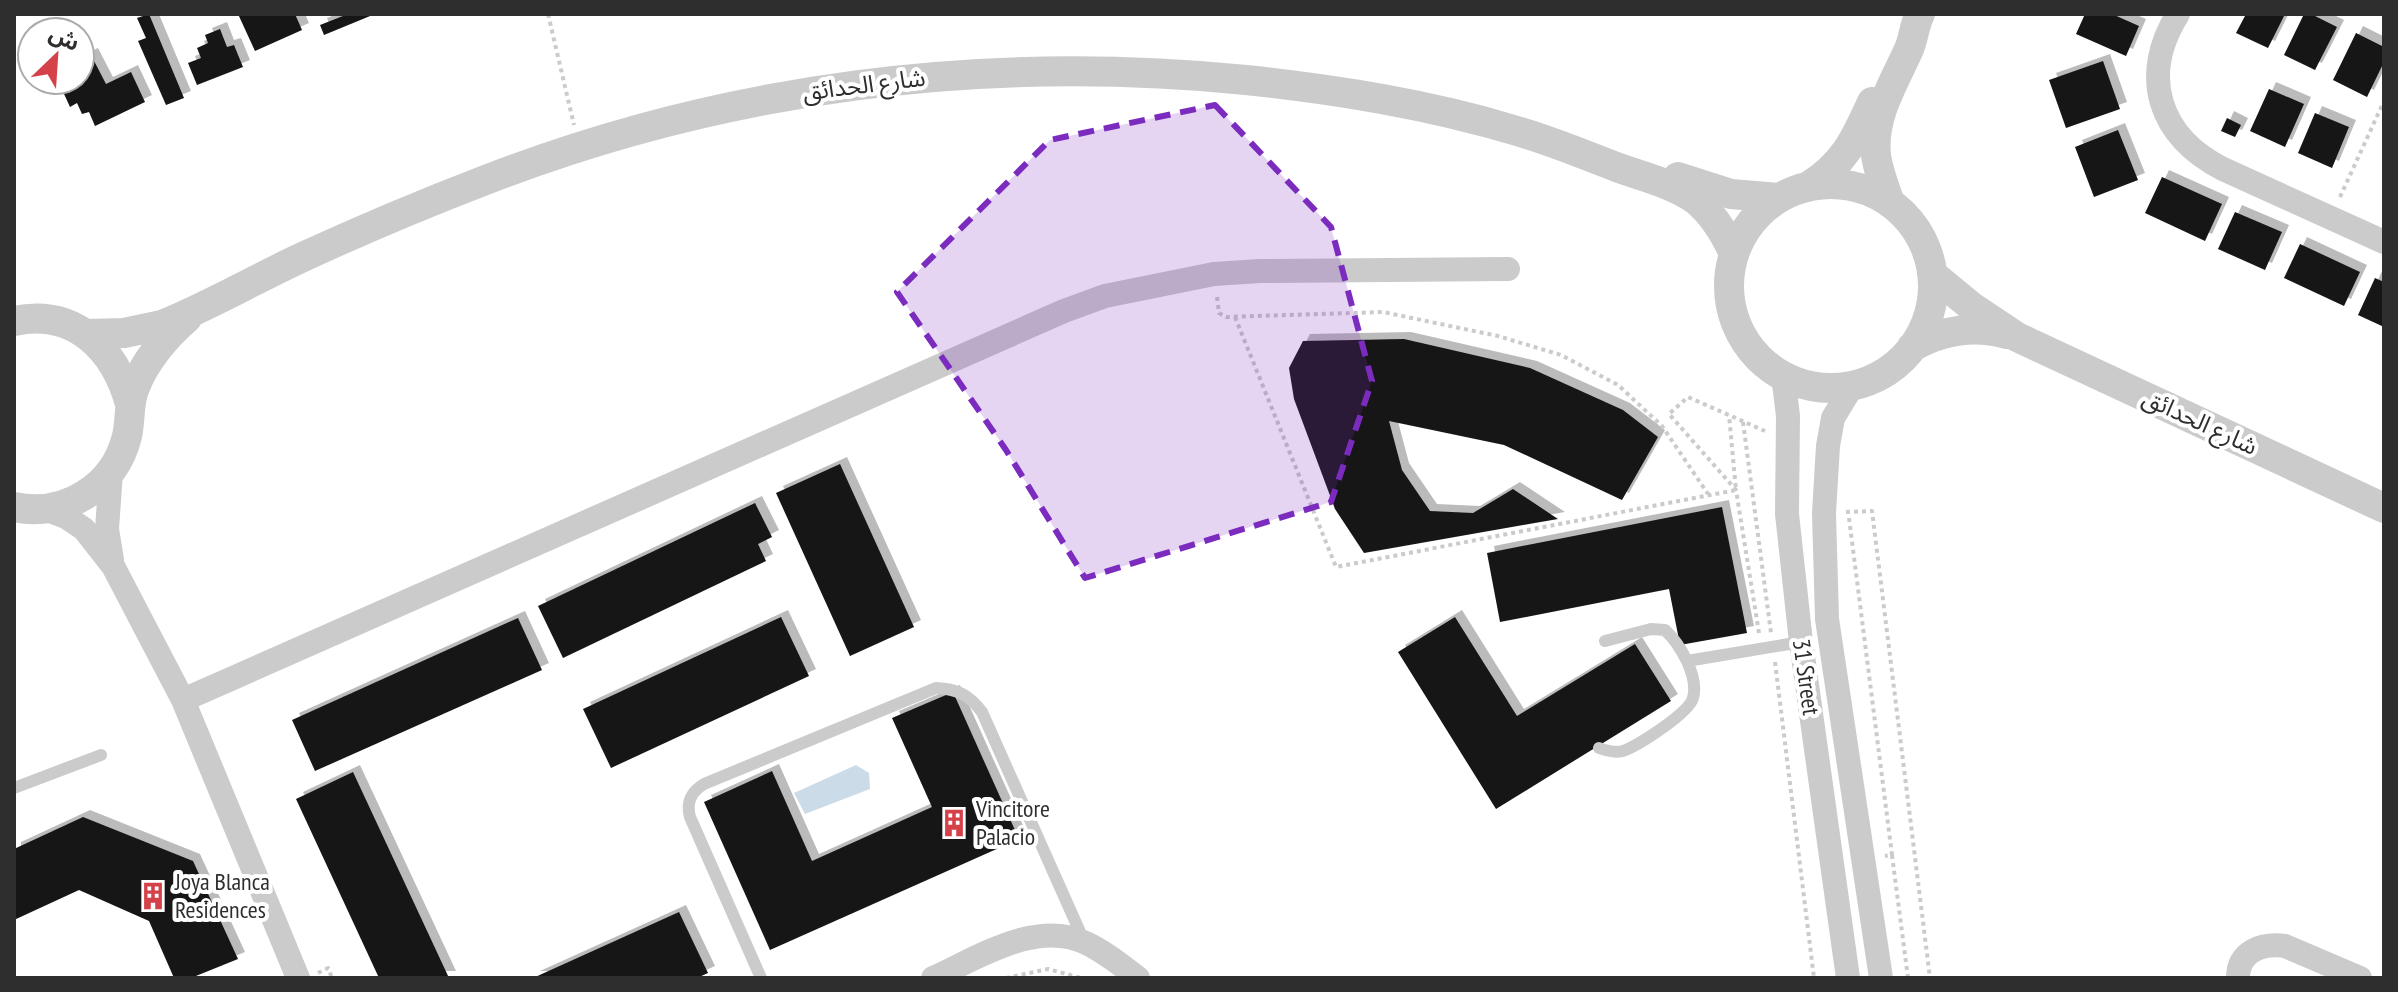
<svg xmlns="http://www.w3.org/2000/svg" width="2398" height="992" font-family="'PT Sans Narrow','Noto Sans Arabic',sans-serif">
	<defs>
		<filter id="shadow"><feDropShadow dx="7" dy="-7" stdDeviation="0" flood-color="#0004"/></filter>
	</defs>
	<rect width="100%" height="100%" fill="#fff"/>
	<path fill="#cbdce8" d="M856 765 869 773 870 789 805 814 794 793Z"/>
	<path fill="#151515" filter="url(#shadow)" d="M149 14 184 98 166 105 138 41 146 38 137 18Z
		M238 14H295L302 30 255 51Z
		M348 14H375L324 35 320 25Z
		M2085 14H2112L2139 26 2126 56 2076 34Z
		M2246 14H2285L2268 48 2236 33Z
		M2304 14H2311L2337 27 2315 70 2284 55Z
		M220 29 227 47 234 45 243 67 197 85 188 63 201 58 197 48 208 43 205 35Z
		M2356 33 2384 47V62L2367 97 2333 80Z
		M91 55 106 84 131 72 145 102 95 126 89 112 82 114 77 103 70 107 60 85 71 80H80V60Z
		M2103 61 2120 109 2066 128 2049 80Z
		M2269 89 2304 104 2285 147 2250 131Z
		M2315 113 2349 127 2332 168 2298 153Z
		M2227 118 2241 125 2235 137 2221 131Z
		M2118 130 2138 180 2094 197 2075 147Z
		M2162 177 2222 204 2205 241 2145 213Z
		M2235 212 2282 232 2265 270 2218 249Z
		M2300 244 2360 272 2344 306 2284 278Z
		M2375 278 2384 282V327L2358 315Z
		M1404 339 1530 368 1623 410 1658 437 1622 500 1504 445 1389 421 1402 470 1430 511 1473 513 1513 489 1558 519 1364 553 1335 509 1294 399 1289 368 1303 341Z
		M840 464 914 627 850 656 776 493Z
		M755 503 772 537 758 544 766 561 563 658 538 606Z
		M1722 507 1747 633 1680 645 1669 589 1500 622 1487 553Z
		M781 617 809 676 611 768 583 709Z
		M1455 617 1517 716 1635 644 1671 701 1496 809 1398 652Z
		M518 618 542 670 315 771 292 720Z
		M953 692 1019 839 770 950 704 802 772 771 812 861 932 807 892 718Z
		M353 772 449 978H379L296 799Z
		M83 817 193 861 238 959 191 978H174L149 921 79 890 14 920V849Z
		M679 912 708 973 697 978H533Z"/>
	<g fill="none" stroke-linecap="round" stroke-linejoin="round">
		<path stroke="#cbcbcb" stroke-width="4" stroke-dasharray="4 4" stroke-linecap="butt" d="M548 14 574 125
			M2340 197 2384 101
			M1217 297 1219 313 1226 317 1383 312 1498 336 1561 355 1618 385 1662 426 1708 494
			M1235 317 1336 567 1736 490 1729 415
			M1743 422 1771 633
			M1846 512 1872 511 1930 978
			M1849 518 1892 855 1885 856
			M1759 633 1736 490 1669 414 1688 397 1765 431
			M1775 662 1814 978
			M1892 855 1908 978
			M318 973 328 968 332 978
			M1006 978 1048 969 1081 978"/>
		<path stroke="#cbcbcb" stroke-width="12" d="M1687 661 1801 642
			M1599 748C1607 751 1615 753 1623 751 1639 745 1689 713 1693 698 1699 676 1680 644 1665 630L1651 629 1605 641
			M14 788 101 755
			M761 978 690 817C686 802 691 792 704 784L936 688C958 689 969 695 982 712L1084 941"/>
		<path stroke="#cbcbcb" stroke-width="24" d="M2178 14C2139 76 2159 137 2223 169L2384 242
			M1783 375 1788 416 1787 514 1801 642 1848 978
			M1853 385 1833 418 1828 446 1824 513 1827 619 1881 978
			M111 472 107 529 112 560
			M45 509 66 517 84 529 113 566 183 700 298 978
			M183 700 1064 311 1105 296 1214 274 1260 271 1508 269
			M933 978C978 958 1036 919 1086 943 1105 952 1121 965 1138 978
			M2238 978C2238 951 2262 943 2285 946L2360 978"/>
		<path stroke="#cbcbcb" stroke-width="30" d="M1678 177 1731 194 1779 198
			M1729 286a102 102 0 1 1 204 0a102 102 0 1 1-204 0Z
			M1809 186C1845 163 1855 139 1872 102
			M1890 203C1885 188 1878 171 1876 155 1872 116 1894 83 1909 49 1914 37 1914 26 1920 14
			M1932 274 1972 307 2017 337 2384 508
			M14 321C76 308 115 350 130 404
			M86 334 124 333 162 325C211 305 257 278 305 256 364 229 423 204 483 181 726 86 986 54 1246 80 1338 90 1428 104 1517 131 1552 141 1585 155 1619 168 1644 177 1674 184 1696 200 1714 215 1725 234 1734 254
			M1912 347C1942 330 1975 325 2007 334
			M14 507C65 518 115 487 127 436 131 419 128 403 135 387 145 361 166 336 187 318"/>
	</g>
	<path fill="#7b2cbf" fill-opacity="0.2" stroke="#7b2cbf" stroke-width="6" stroke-dasharray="16 10" stroke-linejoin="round" d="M1215 105 1331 227 1372 381 1331 502 1085 578 1006 450 897 292 1050 140Z"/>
	<defs>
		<symbol id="building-bare" viewBox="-9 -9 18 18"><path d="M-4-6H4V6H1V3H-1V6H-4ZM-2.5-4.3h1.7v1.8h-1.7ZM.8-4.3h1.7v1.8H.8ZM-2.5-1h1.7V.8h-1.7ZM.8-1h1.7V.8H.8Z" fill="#d44148" stroke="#fff" stroke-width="2.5" paint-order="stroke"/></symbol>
	</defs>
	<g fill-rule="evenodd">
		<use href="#building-bare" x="934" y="803" width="40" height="40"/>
		<use href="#building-bare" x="133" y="876" width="40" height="40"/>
	</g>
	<g text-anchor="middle" stroke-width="8" stroke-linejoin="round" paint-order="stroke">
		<g font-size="24" fill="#2e2e2e" stroke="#fff">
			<text transform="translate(864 85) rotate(-7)" y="8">شارع الحدائق</text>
			<text transform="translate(2200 422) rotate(25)" y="8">شارع الحدائق</text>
			<text transform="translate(1806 677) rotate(82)" y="8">31 Street</text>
		</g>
		<g font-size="24" fill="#2e2e2e" stroke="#fff" text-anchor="start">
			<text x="976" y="817">Vincitore<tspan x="976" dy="28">Palacio</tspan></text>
			<text x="175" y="890">Joya Blanca<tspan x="175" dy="28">Residences</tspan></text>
		</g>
	</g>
	<rect width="2398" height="992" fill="none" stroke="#2e2e2e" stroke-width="32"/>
	<g transform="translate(56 56) rotate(25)"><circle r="38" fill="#ffffff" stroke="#ababab" stroke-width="2"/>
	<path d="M0-6L14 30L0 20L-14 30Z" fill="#d44148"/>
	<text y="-12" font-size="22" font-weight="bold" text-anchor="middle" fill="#2e2e2e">ش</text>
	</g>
</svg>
